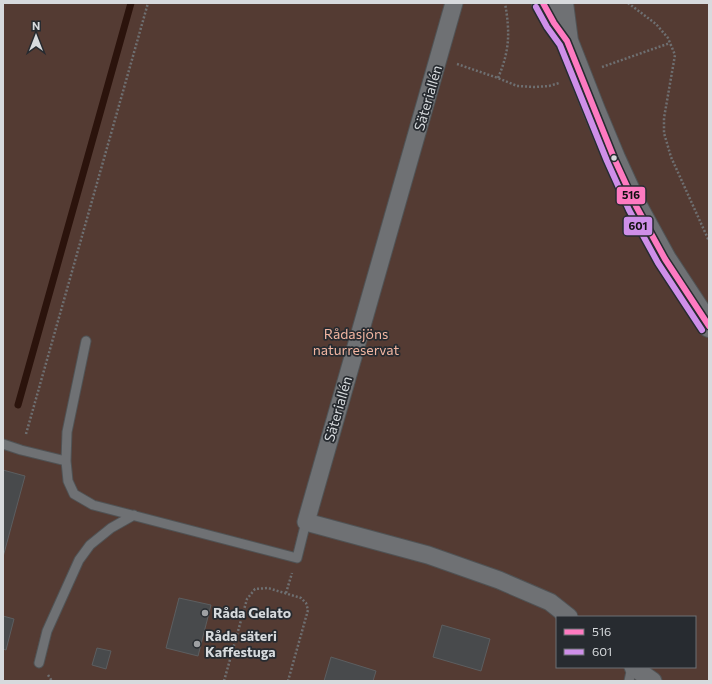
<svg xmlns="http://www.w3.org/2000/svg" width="712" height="684" font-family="Commissioner,sans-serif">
	<rect width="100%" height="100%" fill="#333538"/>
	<path fill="#543b33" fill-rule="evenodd" d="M3 3H709V681H3ZM557 617H695V667H557Z"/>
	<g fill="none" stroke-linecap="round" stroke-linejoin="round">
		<path stroke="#2b130c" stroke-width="7" d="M18 405 131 3"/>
	</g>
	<path fill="#484a4c" stroke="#5c5e60" d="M3 470 25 476 3 557Z
		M179 598 211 605 198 656 166 648Z
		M3 616 14 619 6 650 3 649Z
		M442 625 490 639 481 671 433 657Z
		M97 648 111 651 106 669 92 665Z
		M331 657 376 671 373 681H324Z"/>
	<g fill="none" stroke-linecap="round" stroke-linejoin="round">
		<defs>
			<path id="service" d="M86 341 67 432 66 461 68 481 74 494 93 505 297 558 306 522
				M3 444 21 450 66 461
				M39 663 47 631 79 560 90 545 111 528 134 515
				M629 681 632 667"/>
			<path id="minor" d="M454 3 306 522 428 555 499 580 550 602 569 617
				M633 667 653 681"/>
			<path id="tertiary" d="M543 3 554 23 564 37
				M562 3 567 41 594 110 614 158 636 206 665 259 709 326"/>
		</defs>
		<use href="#service" stroke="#505355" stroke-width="11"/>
		<use href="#minor" stroke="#505355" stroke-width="19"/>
		<use href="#tertiary" stroke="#505355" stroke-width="24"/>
		<path stroke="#6e6f71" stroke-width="2.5" stroke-dasharray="2 2" stroke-linecap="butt" d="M628 3 656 24 668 38 675 55 664 118V133L671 157 709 241
			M457 64 498 78 517 86 535 87 549 86 559 83
			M602 67 670 43
			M498 78C510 50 510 32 505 3
			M26 434 148 3
			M286 593 292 573
			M48 675 52 681
			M224 681 247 599 255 589 268 588 301 598 306 603 308 610 288 681"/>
		<use href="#service" stroke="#6f7174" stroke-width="9"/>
		<use href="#minor" stroke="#6f7174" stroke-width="17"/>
		<use href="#tertiary" stroke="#6f7174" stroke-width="22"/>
		<defs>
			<path id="bus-1" d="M543 3 554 23 567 41 614 158 636 206 665 259 709 326"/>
			<path id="bus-2" d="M536 7 547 27 560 45 607 161 629 210 658 263 702 330"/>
		</defs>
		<use href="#bus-1" stroke="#272b30" stroke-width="9"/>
		<use href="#bus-2" stroke="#272b30" stroke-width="9"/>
		<use href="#bus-1" stroke="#fe7ac1" stroke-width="6"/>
		<use href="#bus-2" stroke="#ce8fe9" stroke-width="6"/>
	</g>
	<circle fill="#d7dadd" stroke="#272b30" stroke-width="1.5" cx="614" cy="158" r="3.5"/>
	<g fill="#9ea0a3" stroke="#272b30" stroke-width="1.5">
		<circle cx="205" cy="613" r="4"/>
		<circle cx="197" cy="644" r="4"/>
	</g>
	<g text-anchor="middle" stroke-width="3.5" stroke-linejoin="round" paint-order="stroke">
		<g font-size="14" fill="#d7dadd" stroke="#272b30">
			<text transform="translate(428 98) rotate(-74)" y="5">Säteriallén</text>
			<text transform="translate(338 409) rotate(-74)" y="5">Säteriallén</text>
		</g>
		<g font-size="14" fill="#f1b5a1" stroke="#272b30">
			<text x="356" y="339">Rådasjöns<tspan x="356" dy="16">naturreservat</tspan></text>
		</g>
		<g font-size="14" font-weight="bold" fill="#d7dadd" stroke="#272b30" text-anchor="start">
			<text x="213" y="618">Råda Gelato</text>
			<text x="205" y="641">Råda säteri<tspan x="205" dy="16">Kaffestuga</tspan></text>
		</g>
	</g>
	<g stroke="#272b30" stroke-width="1.5">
		<rect x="616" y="186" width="30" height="19" rx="4" fill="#fe7ac1"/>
		<rect x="623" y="216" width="30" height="20" rx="4" fill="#ce8fe9"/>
	</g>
	<g font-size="11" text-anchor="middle" font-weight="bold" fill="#111">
		<text x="631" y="199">516</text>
		<text x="638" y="230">601</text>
	</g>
	<rect width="712" height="684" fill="none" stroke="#d7dadd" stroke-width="8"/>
	<rect x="556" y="616" width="140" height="52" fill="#272b30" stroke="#6d7175"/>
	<rect x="564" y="629" width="20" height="6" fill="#fe7ac1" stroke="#6d7175"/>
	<text x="592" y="636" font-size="12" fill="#d7dadd">516</text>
	<rect x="564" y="649" width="20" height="6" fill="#ce8fe9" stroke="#6d7175"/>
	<text x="592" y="656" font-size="12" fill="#d7dadd">601</text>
	<g transform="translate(36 36)" stroke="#272b30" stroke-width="3" paint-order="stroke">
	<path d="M0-3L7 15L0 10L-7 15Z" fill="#d7dadd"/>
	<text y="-6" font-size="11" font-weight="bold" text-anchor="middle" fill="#d7dadd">N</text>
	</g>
</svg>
